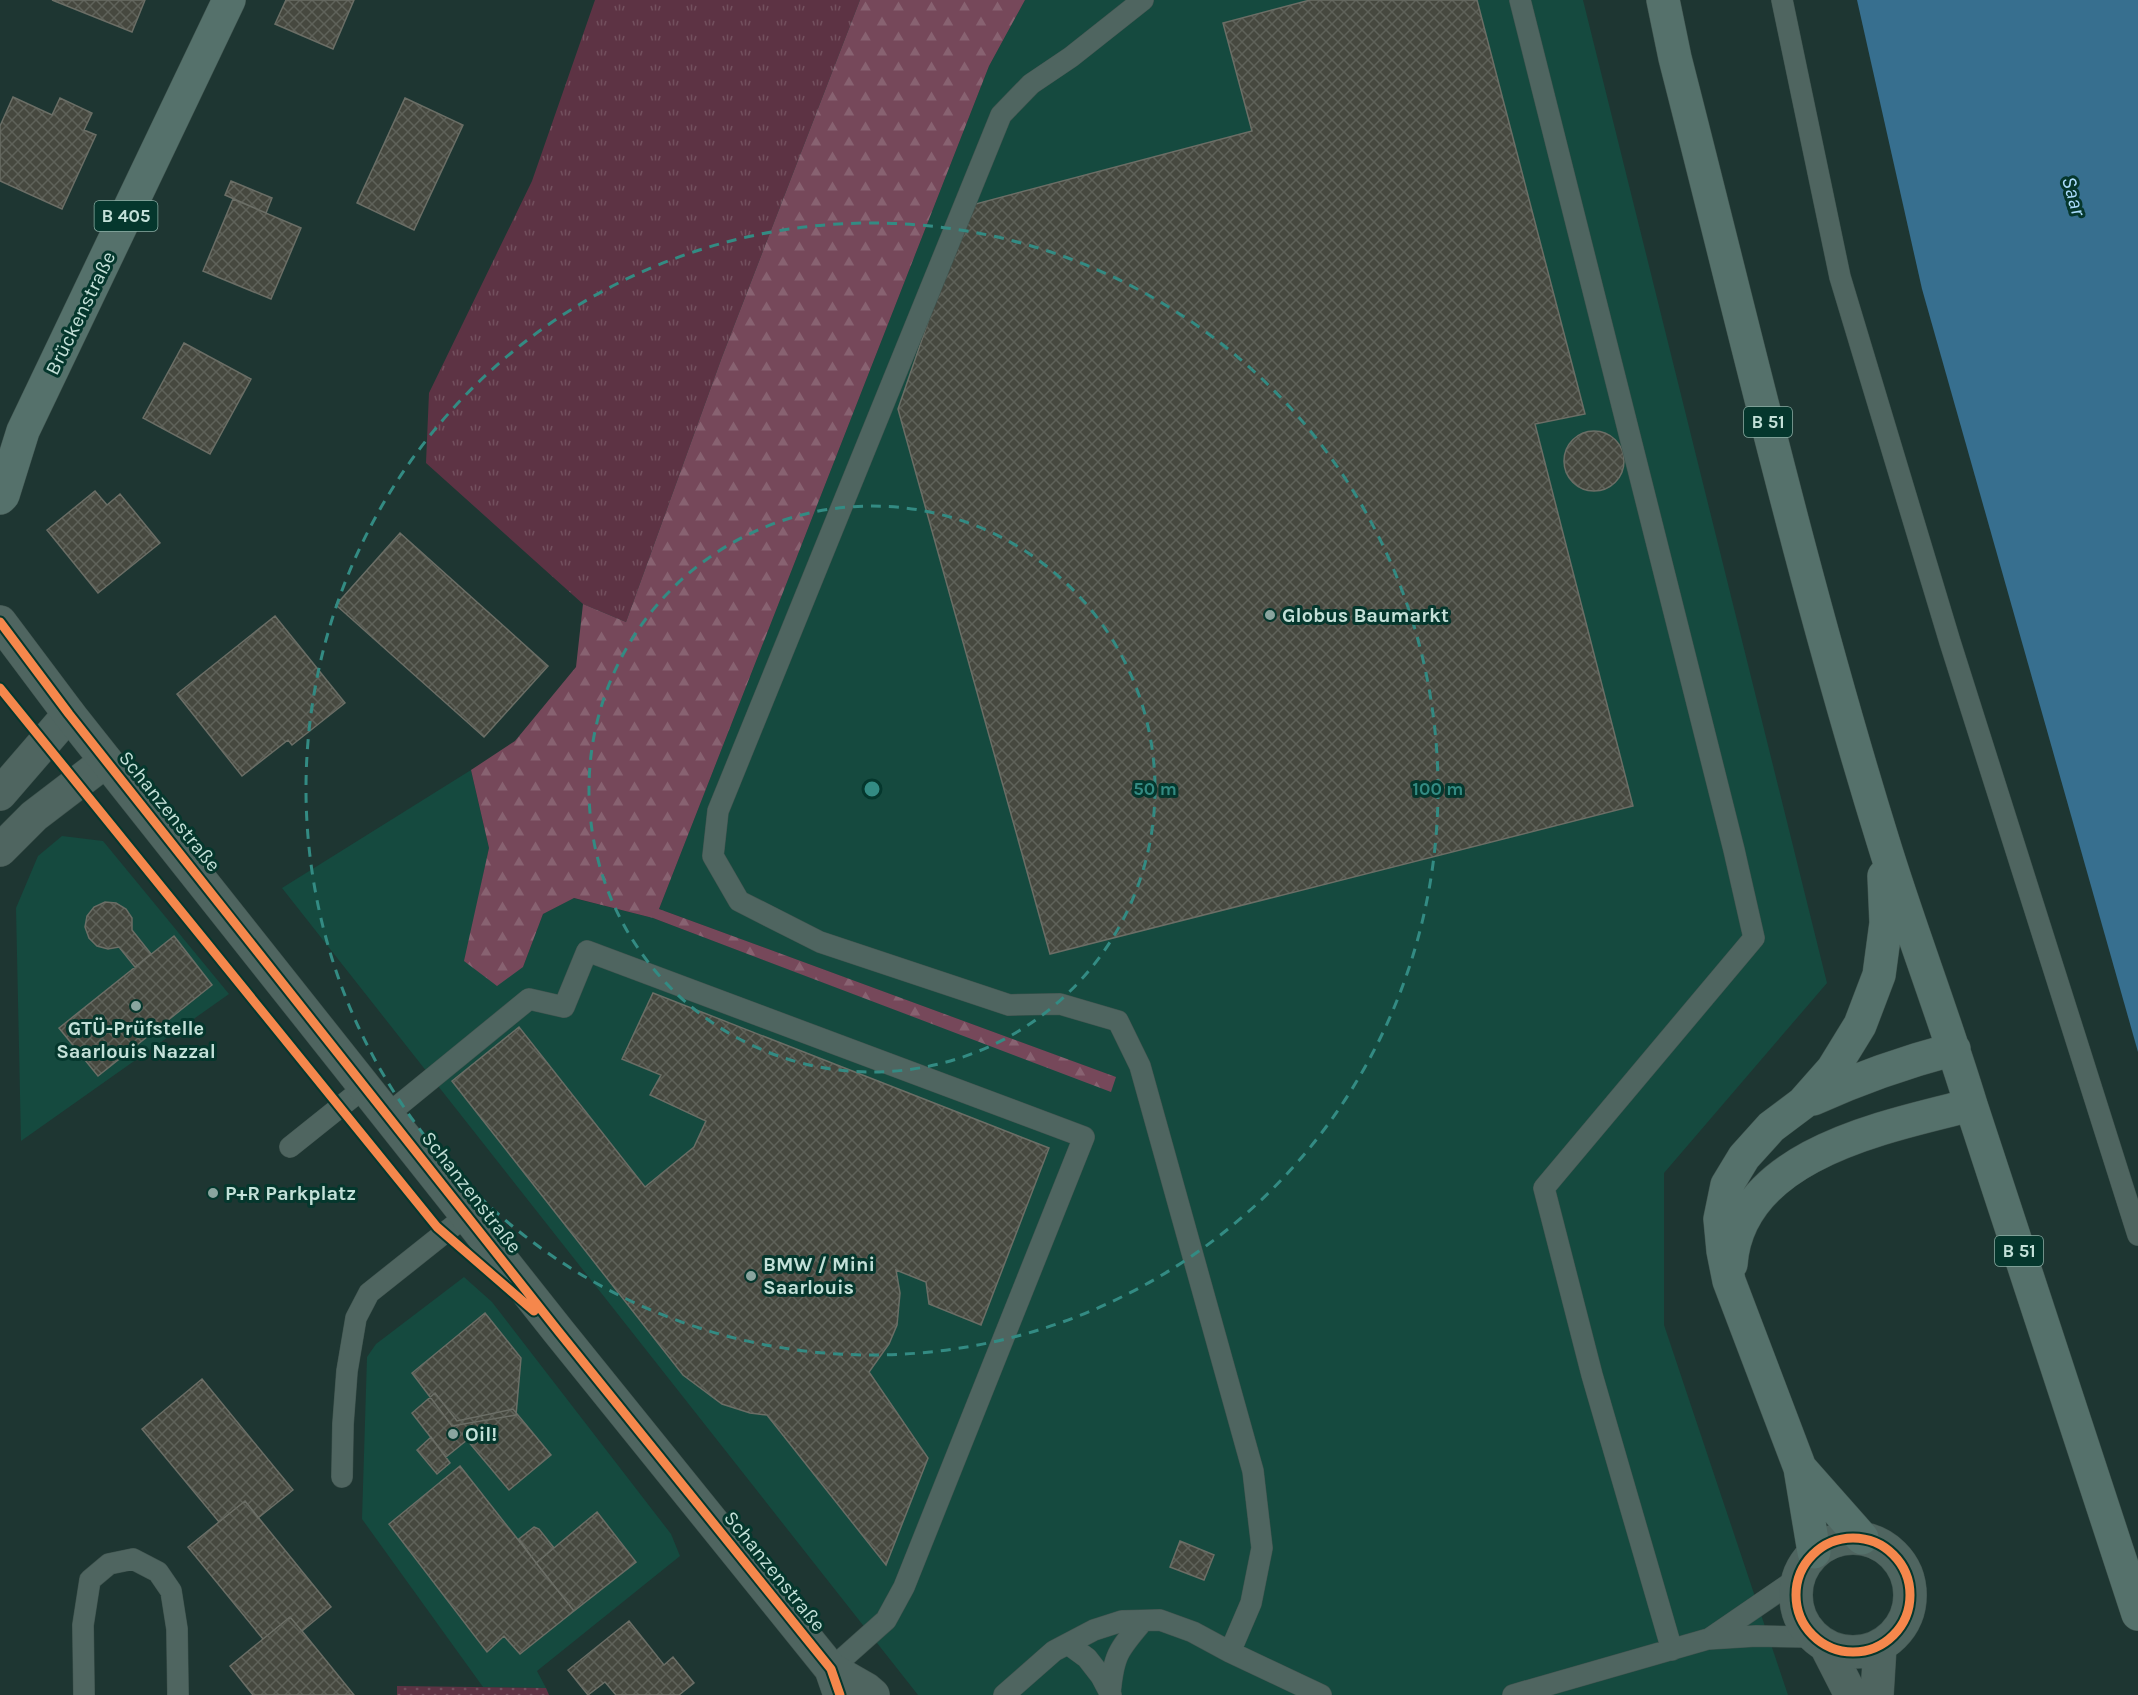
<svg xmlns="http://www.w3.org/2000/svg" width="2138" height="1695" font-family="Karla,sans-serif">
	<defs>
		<pattern id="grass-tufts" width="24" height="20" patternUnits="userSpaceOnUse" patternTransform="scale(1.5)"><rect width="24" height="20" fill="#5d3344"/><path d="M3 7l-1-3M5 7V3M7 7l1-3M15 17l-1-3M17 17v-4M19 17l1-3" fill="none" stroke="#73505e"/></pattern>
		<pattern id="forest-firs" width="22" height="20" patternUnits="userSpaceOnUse" patternTransform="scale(1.5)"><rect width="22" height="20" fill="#76485a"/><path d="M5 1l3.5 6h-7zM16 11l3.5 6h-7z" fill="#886271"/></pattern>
		<pattern id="park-dots" width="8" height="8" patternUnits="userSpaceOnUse" patternTransform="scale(1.5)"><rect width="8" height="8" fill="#5d3344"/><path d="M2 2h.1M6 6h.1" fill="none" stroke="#73505e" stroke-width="1.8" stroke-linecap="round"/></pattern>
		<pattern id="building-cross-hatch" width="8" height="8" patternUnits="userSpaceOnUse" patternTransform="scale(1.5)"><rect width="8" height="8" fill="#46483f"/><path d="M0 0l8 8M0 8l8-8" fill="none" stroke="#5f625a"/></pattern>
	</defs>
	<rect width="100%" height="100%" fill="#1e3632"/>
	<path fill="#154a3f" d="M1025 0H1583L1827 983 1664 1173V1325L1788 1695H918L282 888 471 770 489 848 465 961 523 967 543 914 573 898 653 918 1111 1091 1115 1077 659 909 989 66Z
		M62 836 103 841 229 994 21 1141 16 908 38 856Z
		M464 1277 492 1302 671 1534 680 1556 537 1671 546 1688 483 1687 362 1519 367 1357 376 1344Z"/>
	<path fill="url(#grass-tufts)" d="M595 0H860L722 357 626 622 583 604 426 463 429 393 532 181Z"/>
	<path fill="url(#forest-firs)" d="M860 0H1025L989 66 659 909 1116 1077 1111 1092 653 918 574 898 543 914 523 967 497 986 464 961 489 848 471 770 515 741 576 667 583 604 626 622 722 357Z"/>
	<path fill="url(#park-dots)" d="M397 1686 546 1688 549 1695H397Z"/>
	<path fill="#376f8f" d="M1857 0H2138V1052L1922 289Z"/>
	<path fill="url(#building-cross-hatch)" stroke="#6b6e66" stroke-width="1.5" d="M52 0H145L132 32Z
		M286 0H354L333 49 275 24Z
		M1310 0H1477L1585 414 1535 424 1633 806 1050 954 898 409 968 206 1252 131 1223 23Z
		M13 97 52 115 60 98 92 113 84 130 96 135 62 209 0 181V126Z
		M405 98 463 125 414 230 357 203Z
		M231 181 272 198 266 213 225 195Z
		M233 199 301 228 271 299 203 271Z
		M184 343 251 379 210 454 143 418Z
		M1564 461a30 30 0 1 1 60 0a30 30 0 1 1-60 0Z
		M95 491 107 505 120 494 160 543 98 593 47 530Z
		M400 533 548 666 484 737 336 605Z
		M275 616 345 703 292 745 288 740 242 776 177 694Z
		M105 902 116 903 126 909 132 918V930L151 954 135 967 119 947 108 949 97 946 89 938 85 927 87 916 94 907Z
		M174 936 212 985 98 1076 59 1028Z
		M653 993 1049 1148 981 1325 929 1304 926 1282 896 1270 900 1293 897 1325 889 1344 869 1372 928 1458 886 1565 767 1415 750 1413 722 1404 683 1375 452 1081 519 1027 645 1187 694 1147 706 1121 650 1095 661 1075 622 1059Z
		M485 1313 521 1358 516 1415 452 1426 412 1373Z
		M202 1379 293 1490 258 1518 245 1501 219 1522 142 1429Z
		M435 1393 457 1421 513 1409 551 1455 509 1490 467 1440 446 1457 412 1413Z
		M431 1437 450 1463 437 1474 417 1450Z
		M460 1466 574 1611 520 1654 504 1636 487 1652 389 1524Z
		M245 1501 331 1607 302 1631 290 1617 263 1639 188 1547Z
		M597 1512 636 1562 574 1611 536 1563Z
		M534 1527 539 1529 554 1548 536 1563 519 1539Z
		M1180 1541 1214 1555 1204 1580 1170 1567Z
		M290 1617 302 1631 354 1695H253L230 1666Z
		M629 1621 664 1665 673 1657 694 1683 679 1695H616L605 1682 588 1695 568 1670Z"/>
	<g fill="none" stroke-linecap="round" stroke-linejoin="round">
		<defs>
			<path id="lane" d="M1143 0 1071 57 1031 84 1001 115 718 811 713 856 739 901 820 942 1009 1005 1060 1004 1118 1021 1140 1066 1253 1471 1262 1548 1251 1603 1230 1652
				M1520 0 1734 850 1754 938 1544 1188 1592 1375 1672 1650
				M1782 0 1840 277 1950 642 2138 1235
				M387 1115 529 999 564 1007 587 951 1084 1137 904 1587 886 1620 831 1669
				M290 1147 365 1087
				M342 1477 343 1424 347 1371 356 1318 369 1293 467 1215
				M1709 1639 1798 1578
				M1068 1644 1087 1658 1101 1676 1111 1695
				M84 1695 83 1625 90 1580 109 1564 133 1559 158 1572 171 1591 177 1629 178 1695
				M1004 1695 1054 1651 1094 1630 1122 1621 1160 1620 1193 1632 1230 1652 1321 1695
				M1110 1695C1113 1656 1118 1650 1143 1621
				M1513 1695 1708 1639 1756 1636 1813 1637"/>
			<path id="street" d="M0 794 69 714
				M0 850 34 816 106 761"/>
			<path id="secondary" d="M0 622 69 714 559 1332 831 1669 840 1695
				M1796 1595a57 57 0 1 1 114 0a57 57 0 1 1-114 0Z
				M1826 1646 1851 1695
				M831 1669 866 1689 873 1695
				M1877 1695 1880 1646"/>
			<path id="primary" d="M1663 0 1675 58C1742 319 1803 583 1883 841 1910 929 1944 1016 1971 1105L2138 1614
				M0 498 3 495 23 431 229 0
				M1813 1099C1859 1078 1905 1062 1954 1049
				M1731 1264C1739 1154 1885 1127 1971 1105
				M1800 1468 1862 1538
				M1814 1552 1800 1468 1729 1281 1723 1251 1720 1219 1727 1185 1744 1157 1771 1127 1803 1103 1833 1069 1860 1025 1879 975 1886 923 1884 876"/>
		</defs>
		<use href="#lane" stroke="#40544f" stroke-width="22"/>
		<use href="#street" stroke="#40544f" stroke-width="34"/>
		<use href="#secondary" stroke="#40544f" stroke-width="34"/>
		<use href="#primary" stroke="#40544f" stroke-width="34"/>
		<use href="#lane" stroke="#4f6560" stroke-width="21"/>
		<use href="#street" stroke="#4f6560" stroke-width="33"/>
		<use href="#secondary" stroke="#4f6560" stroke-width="33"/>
		<use href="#primary" stroke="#55716b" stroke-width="33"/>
		<defs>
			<path id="cycleway" d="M0 622 69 714 559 1332 831 1669 840 1695
				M0 688 437 1227 534 1311
				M1796 1595a57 57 0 1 1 114 0a57 57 0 1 1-114 0Z"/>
		</defs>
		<use href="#cycleway" stroke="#05372d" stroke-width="13"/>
		<use href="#cycleway" stroke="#f5874c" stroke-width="9"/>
	</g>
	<g fill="none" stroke="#338b83" stroke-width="3" stroke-dasharray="10 8">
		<circle cx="872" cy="789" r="283"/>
		<circle cx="872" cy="789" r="566"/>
	</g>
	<g fill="#8aa59f" stroke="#05372d" stroke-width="2">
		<circle cx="1270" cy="615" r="6"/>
		<circle cx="136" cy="1006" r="6"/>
		<circle cx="213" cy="1193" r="6"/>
		<circle cx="751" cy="1276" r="6"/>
		<circle cx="453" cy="1434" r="6"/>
	</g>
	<g text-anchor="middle" stroke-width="6" stroke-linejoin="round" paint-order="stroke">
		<g fill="#05372d" stroke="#8baea5" stroke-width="1.5">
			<rect x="94.5" y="201" width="63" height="30" rx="4.5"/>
			<rect x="1744" y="407" width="48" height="30" rx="4.5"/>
			<rect x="1995" y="1236" width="48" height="30" rx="4.5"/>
		</g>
		<g font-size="18" font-weight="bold" fill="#c4e1d9">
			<text x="126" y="222">B 405</text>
			<text x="1768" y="428">B 51</text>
			<text x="2019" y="1257">B 51</text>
		</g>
		<g font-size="20" fill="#c4e1d9" stroke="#05372d">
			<text transform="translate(80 313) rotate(-64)" y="7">Brückenstraße</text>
			<text transform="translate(170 811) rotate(51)" y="7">Schanzenstraße</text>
			<text transform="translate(472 1192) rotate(52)" y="7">Schanzenstraße</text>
			<text transform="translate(775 1571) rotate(51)" y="7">Schanzenstraße</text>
		</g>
		<g font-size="20" font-weight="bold" fill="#c4e1d9" stroke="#05372d" text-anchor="start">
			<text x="1282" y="622">Globus Baumarkt</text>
			<text x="136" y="1035" text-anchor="middle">GTÜ-Prüfstelle<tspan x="136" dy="23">Saarlouis Nazzal</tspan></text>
			<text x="225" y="1200">P+R Parkplatz</text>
			<text x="763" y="1271">BMW / Mini<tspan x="763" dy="23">Saarlouis</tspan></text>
			<text x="465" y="1441">Oil!</text>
		</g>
		<g font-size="21" font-style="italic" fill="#abdcfc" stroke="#05372d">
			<text transform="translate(2074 196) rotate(74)" y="7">Saar</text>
		</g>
	</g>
	<circle cx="872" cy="789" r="9" fill="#338b83" stroke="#05372d" stroke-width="3"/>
	<g font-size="18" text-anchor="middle" font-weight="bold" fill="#338b83" stroke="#05372d" stroke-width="6" stroke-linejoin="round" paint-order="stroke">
		<text x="1155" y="795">50 m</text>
		<text x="1438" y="795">100 m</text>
	</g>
</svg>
